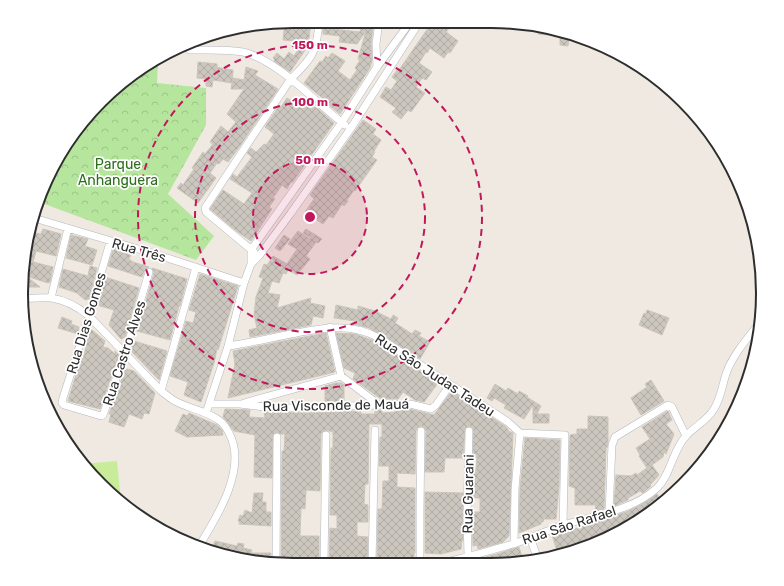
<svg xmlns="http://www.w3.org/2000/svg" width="784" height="586" font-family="Rubik,sans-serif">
	<defs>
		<pattern id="forest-crowns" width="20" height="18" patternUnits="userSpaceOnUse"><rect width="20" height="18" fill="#b6e59e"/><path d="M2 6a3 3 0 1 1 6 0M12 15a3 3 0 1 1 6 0" fill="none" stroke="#9dc588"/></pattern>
		<pattern id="building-cross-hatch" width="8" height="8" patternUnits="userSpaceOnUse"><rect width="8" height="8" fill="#cbc7bf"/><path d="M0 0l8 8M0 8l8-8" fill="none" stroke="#afaba4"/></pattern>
	</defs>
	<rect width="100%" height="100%" fill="#efe9e1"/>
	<path fill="url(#forest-crowns)" d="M158 57 157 83 206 88V125L168 194 214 236 196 260 39 202 49 172 101 101Z"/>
	<path fill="#c9ec9a" d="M117 461 121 502 113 497 82 464Z"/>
	<path fill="url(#building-cross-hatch)" stroke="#cbc5ba" d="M293 21H311L308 46 290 72 274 61 275 60 273 58 277 53 284 59 289 52 294 56 303 42 283 40 285 22Z
		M357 21H374L371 43 372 60 370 68 340 114 324 101 325 100 304 83 320 61 322 62 326 56 328 58 332 53 345 61 338 71 350 80 357 70 355 68 360 60 358 59 366 31 357 44 339 42 340 36 323 34V28L360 32 361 23Z
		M433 21H455L446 32 458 41 450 53 448 52 444 58 430 48 427 53 426 52 419 63 432 72 426 80 422 78 416 87 425 93 411 112 408 110 401 119 392 112 396 108 380 97 386 87 391 90 397 81 392 77 398 69 399 70Z
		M540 27 561 30 575 37V38L569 37 568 46 560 45V36L538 34Z
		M198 62 217 64V67L220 68 233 70 232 83 213 80 212 87 206 86V79L197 78Z
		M246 67 258 71 255 75 278 89 240 146 228 162 223 159 219 164 217 163 210 173 216 178 198 203 177 188 181 183 183 185 194 169 192 168 203 152 205 154 213 144 210 142 221 126 228 132 236 122 227 114 244 89H231L233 78 244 80Z
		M287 98 290 100 291 99 298 103 301 99 312 107 313 106 318 109 334 123 292 183 291 182 287 189 282 185 273 198 275 199 269 207 272 209 251 241 235 230 210 209 223 190 244 204 252 193 230 179 233 174 237 177 252 157 247 153 251 148 256 152 264 144 266 145 274 134 265 127 279 106 281 107Z
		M363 120 376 129 373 134 381 140 374 151 375 152 372 157 377 160 355 191 354 190 347 200 348 201 344 206 342 204 333 218 329 216 323 224 305 212 314 199 310 195Z
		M43 229 61 234 56 256 36 251 33 262 53 267 50 282 48 283 26 276 40 287H23L26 240 27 238 30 239 31 232 41 234Z
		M306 229 322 239 318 243 316 242 306 256 310 259 297 275 288 270 286 274 283 273 279 283 272 281 268 293 280 295 277 308 311 298 310 303 325 306 323 318 313 316 311 325 250 337 249 330 257 328 254 315 256 297 263 278 259 277 264 264 267 265 273 256 287 264 297 249 288 244 298 231 310 239 311 238 303 233Z
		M71 235 88 239 85 246 97 250 92 265 66 258Z
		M284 235 290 239 280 251 275 248Z
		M114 247 132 252 129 259 133 262 149 267 145 269 142 277 108 266Z
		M90 266 97 268 89 299 85 300 77 293 59 287 63 269 88 276Z
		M152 268 187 279 180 306H179L170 340 137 331 154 273Z
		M200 274 238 286 218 350 217 349 214 363 201 402 184 395 188 382 170 376 186 321 193 323 196 312 189 310Z
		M105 277 139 288 125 337 121 339 109 325 114 310 97 305Z
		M336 305 358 310V306L375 311 391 319 393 315 398 318 395 323 412 334 415 330 421 333 419 336 430 342 420 359 381 334 369 328 354 324 362 322 334 318Z
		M647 310 669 318 662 335 639 325 644 313 646 314Z
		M62 317 72 321 71 324 79 327 78 334 58 328Z
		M90 330H92L105 341 103 347 108 348 115 354V351L119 355 100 409 68 401 81 358 83 359Z
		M326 333 335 372 228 398 235 364 233 351 299 338Z
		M336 333 355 334 377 342 438 383 424 402 415 400 403 392 398 399H381L353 379 355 373 344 368Z
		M134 341 167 351 159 380 132 352V349Z
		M127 369 134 371 155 393 149 414 144 413 142 419 129 414 124 427 109 422 111 414H109L125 370Z
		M651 380 664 401 641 415 631 398 647 387 645 384Z
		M336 383H342L344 385V401L325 402V386Z
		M495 384 506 391 508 388 518 394 519 391 528 396 527 397 541 406 537 414H549V423H533V405L524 419 504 408 506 405 494 398 492 401 487 398Z
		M452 391 505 426 508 429V431L513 433 509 536 503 542 485 547 478 549 477 545 473 546 472 512H480V498H472L473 470H476L477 457H473V428L469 426 465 429 463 458H445L444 472H425L426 431 424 427 421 426 417 428 416 431 415 474 397 473V487L415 488V553H414V561L406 563 377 564 378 509H382L383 481H389V466H379L380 437H382V424H369L368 484H365L364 504 368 505V522H357V536L368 537 367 564H329L330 528 337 529V515H330L331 448H333V432L326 430 321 433 320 491 306 490 305 509 301 508 300 536H319V564H281L282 451H284L285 434H281L277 432 273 435 272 478 254 477 255 435 234 431 223 417 225 409 250 410 249 417 265 418 264 412 306 413 361 411V414H375V410H382V413L396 412 395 409H409L434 415Z
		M668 411 672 420 666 424 674 434 666 454 664 452 663 457 652 465 659 475 650 485 651 486 644 492 642 493 640 491 628 498V500L614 506 616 475 631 476 636 473 637 475 647 468 639 456 640 455 636 448 650 439 642 427Z
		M189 413 217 425 222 430 223 435 187 437 175 431 183 414 187 416Z
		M588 416 608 417V442L607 448H606L604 509 595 511 596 505H575V488L569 486 570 435 577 434V429H588Z
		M525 438 560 440 559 486 556 519H544L543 522H541V524L519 533 520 489Z
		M425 492 463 493V541L462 540 461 549 441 554 425 553Z
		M254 493H263L262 502H266V512H271V526L239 524 240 522 238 521 240 515 243 516 245 510 252 513Z
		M657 494 663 502 654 509 655 510 595 544 558 554 552 535 574 527V529L588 525V524L626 512 639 506Z
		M215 541 237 546 238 543 244 544 243 548 252 550 251 553H271V564L222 556 211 551Z
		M519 547 524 563H463L497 554Z"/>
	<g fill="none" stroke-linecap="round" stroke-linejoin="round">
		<defs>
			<path id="minor" d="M190 50C206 50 228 49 243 52 278 60 316 103 345 125
				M377 67 376 44 379 21
				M34 218 155 254 244 283
				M110 242 89 316 63 398 62 403 64 405 101 416 103 415 125 354 149 272
				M254 252 206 212 205 208 290 80C312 58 317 53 319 21
				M251 264 259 256 291 213 351 128 420 21
				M22 298C32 299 42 297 51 298 66 300 78 307 89 316L161 391C165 394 169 397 173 400 188 409 206 410 220 421 224 424 227 429 229 433 248 468 217 517 199 546
				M51 298 68 228
				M330 327 341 376
				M228 346C248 343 267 339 286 335 318 329 349 321 379 338L508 422 520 433 565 435 563 525
				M161 391 196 267
				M244 403 341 376 378 404
				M210 404H240L273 408H289L410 404 431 409 436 405 450 385
				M206 413 228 346 244 283 251 264V250L342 122 377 67 411 21
				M609 512 612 445 615 437 668 405 672 407 686 436
				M530 537 538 560
				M514 544 515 489 520 433
				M468 556 467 518 469 431
				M420 563V509L421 431
				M443 563C466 557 490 551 513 544 530 539 547 530 564 525 595 515 632 511 657 488 671 475 672 451 686 436 695 426 707 421 714 409 721 398 722 386 726 374 733 354 748 338 761 321
				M276 564 277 437
				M324 564 326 435
				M372 564 375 430"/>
		</defs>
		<use href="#minor" stroke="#b4b7c1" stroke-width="8"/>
		<use href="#minor" stroke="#fff" stroke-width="7"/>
	</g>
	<circle cx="310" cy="217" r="57" fill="#c2185b" fill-opacity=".12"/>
	<g fill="none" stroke="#c2185b" stroke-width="2" stroke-dasharray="7 5">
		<circle cx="310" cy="217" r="57"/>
		<circle cx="310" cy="217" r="115"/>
		<circle cx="310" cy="217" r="172"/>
	</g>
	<g text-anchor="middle" stroke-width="3.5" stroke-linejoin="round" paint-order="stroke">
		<g font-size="14" fill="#2c6e1b" stroke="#fff">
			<text x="118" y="169">Parque<tspan x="118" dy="16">Anhanguera</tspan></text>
		</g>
		<g font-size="14" fill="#2e2e2e" stroke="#fff">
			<text transform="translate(139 250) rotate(16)" y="5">Rua Três</text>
			<text transform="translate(86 323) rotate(-73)" y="5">Rua Dias Gomes</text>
			<text transform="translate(124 353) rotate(-72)" y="5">Rua Castro Alves</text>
			<text transform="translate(435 375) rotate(33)" y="5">Rua São Judas Tadeu</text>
			<text transform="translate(336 405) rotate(-1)" y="5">Rua Visconde de Mauá</text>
			<text transform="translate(468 494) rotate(-89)" y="5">Rua Guarani</text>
			<text transform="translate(569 525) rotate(-18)" y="5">Rua São Rafael</text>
		</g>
	</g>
	<path d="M0 0H784V586H0ZM293 28H491A265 265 0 0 1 756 293V293A265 265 0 0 1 491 558H293A265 265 0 0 1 28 293V293A265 265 0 0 1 293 28Z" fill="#fff" fill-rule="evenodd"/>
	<path fill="none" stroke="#2e2e2e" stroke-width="2" d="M293 28H491A265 265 0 0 1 756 293V293A265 265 0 0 1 491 558H293A265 265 0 0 1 28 293V293A265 265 0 0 1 293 28Z"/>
	<circle cx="310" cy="217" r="6" fill="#c2185b" stroke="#fff" stroke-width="2"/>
	<g font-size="12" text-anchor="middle" font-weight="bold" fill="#c2185b" stroke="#fff" stroke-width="3.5" stroke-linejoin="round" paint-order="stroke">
		<text x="310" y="49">150 m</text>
		<text x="310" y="106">100 m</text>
		<text x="310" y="164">50 m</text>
	</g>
</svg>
